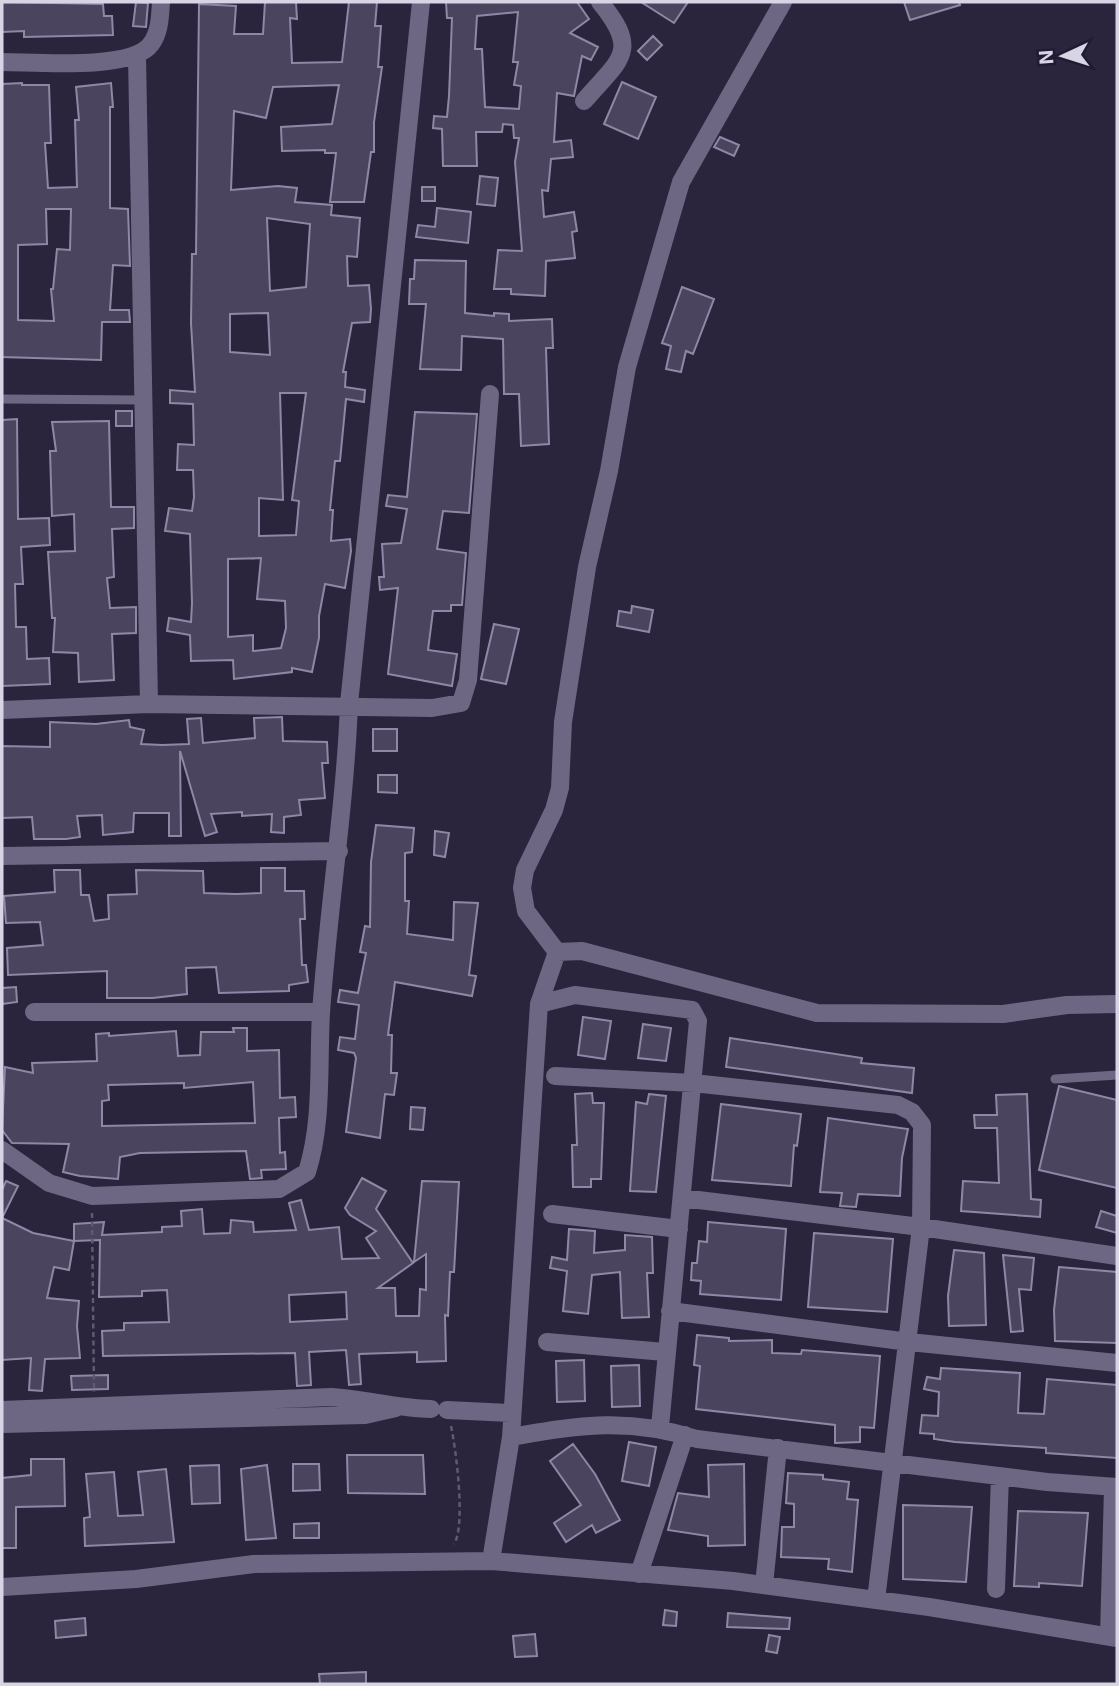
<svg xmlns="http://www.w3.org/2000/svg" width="1119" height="1686" font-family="Inter,sans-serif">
	<rect width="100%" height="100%" fill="#2a243d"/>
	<path fill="#4a445f" stroke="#8e88a6" stroke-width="2" fill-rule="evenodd" d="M2 2 103 4 104 16H112L113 35 24 37V31L2 32Z
		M136 2 148 3 146 27 133 26Z
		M265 2H296L297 19 290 18 292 63 342 62 349 2H377L375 26H381L378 67H382L374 122V152H371L364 202H330L336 153H325V150L282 151 281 127 332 124 339 85 273 87 266 118 234 111 231 190 278 186 297 188 295 202 332 205 331 215 360 218 357 257 347 256 348 286 369 285 371 309 370 322 352 323 343 372H346L345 387 365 390 364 402 346 399 340 461H335L330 510H333L331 541 350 539 351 551 345 588 325 584 319 616V638L312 672 292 668V672L234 679 233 660 191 661 190 635 167 631 169 618 191 622 192 603 190 534 165 531 169 508 192 511 194 497 193 470H177L178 444 194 445 193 404 170 403V390L195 392 191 323 192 254H196L199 4 236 6 234 34H263ZM267 218 310 224 306 287 270 291ZM268 313 270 355 230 352V314ZM280 393H306L292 500 299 501 296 535 259 536V498L283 500ZM261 558 257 599 285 601 286 628 281 648 253 651V635L228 637V559Z
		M446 2H577L589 19 570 33 598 47 591 60 582 56 574 96 557 93 554 142 571 140 573 157 551 159 548 191 542 190 544 217 574 212 577 231 572 232 575 258 546 261 545 296 511 294V289H494L498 250 522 251 515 162 519 138H514L513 125 503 124 502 132H476L477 166H443L442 129 433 128 434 116 447 117 449 96 452 18H447ZM518 12 513 62H518L514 85 521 86 519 109 485 107 482 49H475L477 16Z
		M641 2H688L674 23Z
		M904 2H959L960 5 910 20Z
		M653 36 662 45 647 60 638 51Z
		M622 82 656 97 638 139 604 124Z
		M22 83V85H49L51 143H45L48 188 77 187 75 120H79L76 87 111 83 113 107H110V208L128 209 130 266 113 265 110 310H129L130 322H102L101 360 2 357V84ZM46 209H71L70 250 57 249 53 289H51L54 321 18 320V245L47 244Z
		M720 137 739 145 734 156 714 147Z
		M480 176 498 178 495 206 477 204Z
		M422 187H435V201H422Z
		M437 208 471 212 468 243 416 237 418 225 435 227Z
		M415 260 466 261 465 313 494 316V313L509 314V321L552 319 553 348H546L549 444 521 446 519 394H504L503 339 462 336 461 370 420 369 426 304H409L410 279H414Z
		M682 287 714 299 693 354 686 351 681 372 666 369 671 346 662 343Z
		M116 411H132V426H116Z
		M415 412 477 414 469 513 443 511 437 549 466 553 462 605H451V611H433L428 650 457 654 452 686 388 674 398 588 380 590 379 577H384L382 544 401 543 407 509 386 506 388 495 407 497Z
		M17 419 18 519 49 518 50 545 21 547 23 584H15L16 627H26L27 659 49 658 50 684 2 686V420Z
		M109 421 111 507H134V528L112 529 114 577 107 578 110 608 136 607V633L112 634 114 680 79 682 78 653 53 652 55 618H52L48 552 75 551 74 514 52 516 50 451H56L52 422Z
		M632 606 653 610 649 632 617 626 619 611 631 613Z
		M494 624 519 629 506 684 481 679Z
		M282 717 283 741 327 742 328 763H322L325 798 299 800 301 815 284 817V833L271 832 272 814 242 816V812L211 814 217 832 205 836 180 751 181 836H169V813H134L133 832 103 835 102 815 77 816 80 837 66 839H34L32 817 2 818V746L50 747V722L96 724 129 720 130 727 144 730 141 744 162 745 189 744 187 719 201 718 203 743 255 738 254 718Z
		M373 729H397V751H373Z
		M378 775H397V793L378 792Z
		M376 825 414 828 412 852 405 853V901H409L407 934 453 940 454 902 478 903 469 975 476 976 472 996 395 982 388 1035H392L391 1073H397L394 1095 385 1094 380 1138 346 1132 356 1058 354 1053 338 1050 340 1037 355 1039 359 1005 338 1002 340 990 358 993 366 953 360 952 365 926 370 927 371 862Z
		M435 831 449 833 445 857 434 855Z
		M261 868H285V891H304L305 919H300L302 965H306L308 982 289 985V991L219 993 216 967 186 968 187 994 153 998H107V971L8 975 7 948 43 945 40 922 6 923 4 896 55 892 54 870H80L81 895H89L94 921 109 919 108 895 137 894 136 870 203 871 204 893 236 894 261 893Z
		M16 987 17 1002 2 1004V988Z
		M583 1017 611 1021 605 1059 578 1055Z
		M643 1024 671 1028 666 1061 638 1058Z
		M233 1028H247V1051L279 1050 280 1098 295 1097 296 1117 279 1118 280 1153 285 1152 286 1169 261 1170 262 1178 250 1179 246 1151 140 1153 120 1157 118 1179 80 1176 63 1172 69 1144 12 1143 2 1130 5 1067 33 1073 32 1063 97 1061 96 1034 109 1033V1036L176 1031 178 1056 200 1055 201 1032H234ZM253 1082 255 1123 102 1126V1101L109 1100 108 1085 184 1083V1088Z
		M730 1038 862 1058 861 1063 914 1068 912 1093 726 1067Z
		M1059 1086 1117 1100V1188L1039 1170Z
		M592 1093 593 1103H604L601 1179H591V1187H573L572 1145H577L575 1094Z
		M649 1094 666 1096 656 1192 630 1191 636 1102 647 1104Z
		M1027 1094 1031 1199 1041 1200 1040 1217 961 1211 963 1181 999 1183 997 1128H975L974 1115H997L996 1095Z
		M721 1104 801 1114 797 1146 794 1145 791 1186 712 1180Z
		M411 1107 425 1108 423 1130 410 1129Z
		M828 1118 908 1129 902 1158 900 1196 858 1194 856 1207 840 1206 842 1193 820 1192Z
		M362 1178 386 1191 376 1209 413 1263 378 1288H395L396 1316H419L420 1289 426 1290V1254L414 1262 422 1181 459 1182 454 1272H450L448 1316 445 1315 446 1361 417 1362V1352L359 1354 361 1384 349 1385 346 1350 309 1352 311 1385 297 1386 295 1353 103 1356 102 1331 124 1330V1323L169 1322 167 1290 142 1291V1296L99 1297 100 1240 74 1241V1224L104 1222 102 1235 162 1232V1227L182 1226 181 1211 202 1209 204 1234 230 1233 231 1220 253 1222 254 1232 296 1230 289 1203 301 1200 309 1230 339 1227 342 1259 379 1258 366 1238 376 1231 350 1215 345 1208ZM346 1292 347 1319 290 1322 289 1295Z
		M6 1181 18 1186 2 1218 33 1233 74 1241 69 1270 54 1267 47 1298 79 1301 77 1326 80 1358 45 1359 42 1391 29 1390 31 1358 2 1360V1190Z
		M1101 1211 1117 1216V1233L1096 1227Z
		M708 1222 786 1229 781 1300 700 1294 701 1281 691 1280 692 1263H697L699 1241 707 1242Z
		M569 1229 595 1231 594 1253 625 1250V1235L652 1237 653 1273H647L649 1317 622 1318 620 1272 592 1275 588 1314 563 1311 567 1271 550 1268 552 1257 567 1260Z
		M814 1233 893 1239 887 1312 808 1307Z
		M954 1250 984 1253 986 1325 949 1326 948 1296Z
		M1003 1255 1034 1258 1031 1290 1019 1289 1023 1331 1011 1332Z
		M1059 1267 1117 1272V1343L1055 1341 1054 1310Z
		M697 1335 729 1338V1341L772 1340V1353L801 1354 802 1350 880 1356 874 1428 860 1427V1442L835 1443V1425L696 1409 700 1366 694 1365Z
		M584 1360 585 1401 557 1402 556 1361Z
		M639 1365 640 1406 612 1407 611 1366Z
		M941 1368 1020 1373 1018 1413 1044 1414 1047 1379 1117 1385V1458L1046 1453V1448L955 1442 934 1439V1434L920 1433 922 1415 938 1416 939 1392 924 1389 927 1377 940 1379Z
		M108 1375V1389L72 1390 71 1376Z
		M629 1442 656 1447 649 1486 622 1481Z
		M573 1444 595 1474 620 1520 596 1533 592 1525 566 1542 554 1523 581 1505 550 1461Z
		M347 1455H423L425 1494 348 1493Z
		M31 1459H64L65 1506 16 1507V1548H2V1478L31 1475Z
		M293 1464H319L320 1490 293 1491Z
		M744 1464 745 1545 708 1546V1536L668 1530 678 1493 709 1497 708 1465Z
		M219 1465 220 1503 192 1504 190 1466Z
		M267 1465 276 1538 246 1540 241 1469Z
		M166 1469 174 1542 85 1546 84 1518 90 1517 86 1474 114 1472 118 1516 143 1515 138 1472Z
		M788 1473 823 1475V1479L849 1482 847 1499 858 1500 852 1572 828 1569 829 1559 781 1557 782 1527H794V1504L786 1503Z
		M903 1505 972 1507 966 1582 903 1579Z
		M1018 1511 1088 1513 1082 1586 1039 1583V1587L1014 1586Z
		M319 1523V1538H294V1524Z
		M665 1610 677 1612 676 1626 663 1625Z
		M728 1613 790 1618 789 1629 727 1627Z
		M85 1618 86 1635 56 1638 55 1621Z
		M535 1634 537 1656 515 1657 513 1636Z
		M769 1635 780 1637 777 1653 766 1651Z
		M366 1672V1684H320L319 1674Z"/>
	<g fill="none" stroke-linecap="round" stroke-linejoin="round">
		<path stroke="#5f5a71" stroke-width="2.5" stroke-dasharray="5 3.5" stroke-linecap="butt" d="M92 1213 94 1392
			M451 1426C456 1449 466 1526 454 1544"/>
		<path stroke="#6d6783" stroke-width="9" d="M2 399 143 400
			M1055 1079 1117 1075"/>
		<path stroke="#6d6783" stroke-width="18" d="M137 56 149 704
			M2 62C34 62 132 71 151 44 160 32 160 16 161 2
			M584 101C620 59 641 52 600 2
			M2 710 149 704 432 708 461 703 468 680 490 394
			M2 856 339 851
			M557 952 526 911 522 888 525 870 554 810 560 788 563 722 587 567 609 471 627 367 681 182 783 2
			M539 1004 575 995 692 1010 698 1021 660 1427
			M34 1012H321
			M555 1076 693 1083 898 1105 912 1112 922 1125 921 1227 876 1600
			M2 1150 49 1183 92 1196 279 1189 307 1172C323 1122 318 1065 321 1013 328 910 345 808 349 704L421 2
			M682 1198 921 1227 1117 1256
			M552 1214 679 1229
			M670 1311 909 1342 1117 1363
			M547 1342 665 1352
			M2 1410 331 1397C365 1399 396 1408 431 1409
			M447 1410 511 1413
			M2 1424 365 1415 396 1408
			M511 1437C580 1425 628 1417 697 1439L1047 1482 1117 1487
			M491 1561 511 1437 539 1004 557 952 582 951 817 1013 1003 1014 1067 1005 1117 1004
			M639 1574 685 1435
			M764 1585 778 1448
			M2 1587 136 1579 254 1564 491 1561 733 1581 929 1607 1117 1638
			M996 1589 1000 1476
			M1109 1636 1113 1488"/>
	</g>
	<rect width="1119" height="1686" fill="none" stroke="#d7d4e5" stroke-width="7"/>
	<g transform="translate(1063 56) rotate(266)" stroke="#201a32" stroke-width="5" paint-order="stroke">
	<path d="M0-5L12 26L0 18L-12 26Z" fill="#d7d4e5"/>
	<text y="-10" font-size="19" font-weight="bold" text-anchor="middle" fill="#d7d4e5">N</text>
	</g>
</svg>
